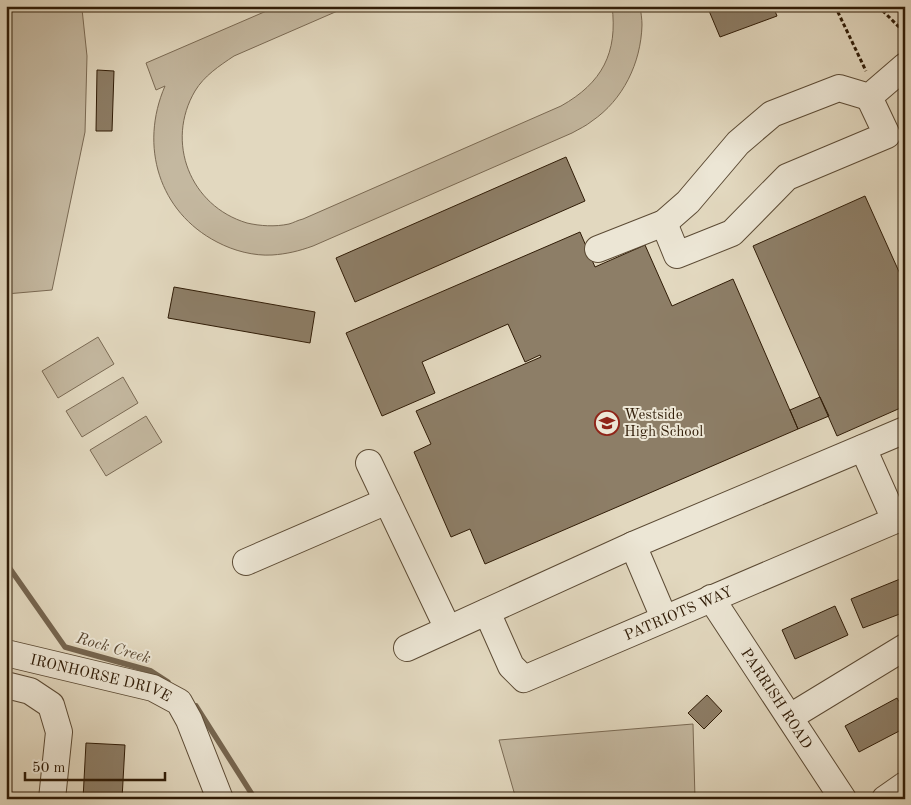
<svg xmlns="http://www.w3.org/2000/svg" width="911" height="805" font-family="'Old Standard TT',serif">
	<rect width="100%" height="100%" fill="#e2d8bf"/>
	<filter id="stains"><feTurbulence type="fractalNoise" baseFrequency=".004" numOctaves="4"/><feColorMatrix values="0 0 0 0 .2 0 0 0 0 .09 0 0 0 0 .02 0 0 0 .5 -.17"/></filter>
	<radialGradient id="worn" r=".72"><stop offset=".6" stop-color="#630" stop-opacity="0"/><stop offset="1" stop-color="#630" stop-opacity=".3"/></radialGradient>
	<path fill="#c4b8a0" stroke="#7a6a54" d="M6 6H70L82 9 87 56 85 132 52 290 6 294Z
		M278 6H349L234 56C219 66 204 76 195 91 165 142 190 206 247 223 260 226 275 227 289 224 293 223 298 220 303 219L561 106C602 83 618 53 612 6H640C641 13 642 19 642 25 641 63 623 100 592 121 586 126 579 129 572 133L313 246C299 251 287 254 272 255 254 256 234 251 217 242 159 212 139 146 165 86L156 90 146 63Z
		M98 337 114 364 58 398 42 371Z
		M123 377 138 403 82 437 66 411Z
		M146 416 162 442 106 476 90 450Z
		M693 724 695 799H516L499 740Z"/>
	<g fill="none" stroke-linecap="round" stroke-linejoin="round">
		<path stroke="#766650" stroke-width="5.5" d="M6 563 65 647 151 671 168 682
			M196 706 255 799"/>
	</g>
	<path fill="#8d7e67" stroke="#301c07" d="M707 6H773L777 16 720 37Z
		M97 70 114 71 112 131H96Z
		M566 157 585 201 355 302 336 258Z
		M865 196 905 285V406L837 436 753 246Z
		M580 232 595 267 645 245 672 306 733 279 798 429 485 564 470 529 451 537 414 452 431 444 416 411 541 357 540 355 525 362 508 324 422 362 435 393 382 416 346 333Z
		M174 287 315 312 310 343 168 318Z
		M820 397 829 416 798 429 790 410Z
		M905 577V612L863 628 851 599Z
		M835 606 848 635 795 659 782 630Z
		M707 695 722 711 704 729 688 713Z
		M897 698 905 712V728L859 752 845 726Z
		M86 743 125 745 122 799H83Z
		M6 772H10L9 799H6Z"/>
	<g fill="none" stroke-linecap="round" stroke-linejoin="round">
		<defs>
			<g id="minor">
				<path d="M664 223 677 255 732 233 787 177 887 135 869 97"/>
				<path d="M598 249 664 223 688 202 738 143 772 114 839 88 869 97 905 66"/>
				<path d="M863 448 895 520"/>
				<path d="M369 463 448 629"/>
				<path d="M246 562 387 501"/>
				<path id="s1" d="M711 598 843 799"/>
				<path id="s2" d="M487 612 511 666 524 679 905 516"/>
				<path d="M664 618 633 545 905 430"/>
				<path d="M407 648 633 545"/>
				<path id="s3" d="M6 653 153 688 179 702 189 720 220 799"/>
				<path d="M6 685 30 691 51 705 59 732 52 799"/>
				<path d="M790 717 905 647"/>
				<path d="M885 799 905 785"/>
			</g>
		</defs>
		<use href="#minor" stroke="#5c4b35" stroke-width="28"/>
		<path stroke="#301c07" stroke-width="3" stroke-dasharray="4 2.5" stroke-linecap="butt" d="M96 6 99 8 112 6
			M835 6 866 71
			M878 6 905 33"/>
		<use href="#minor" stroke="#ece6d5" stroke-width="26"/>
	</g>
	<defs>
		<symbol id="school-ring" viewBox="-11 -11 22 22"><circle r="9.5" fill="#ece6d5" stroke="#8f2418" stroke-width="1.5"/><path d="M0-5L7-2L0 1L-7-2ZM-4 1L0 2.5L4 1V4Q0 6-4 4Z" fill="#8f2418"/></symbol>
	</defs>
	<g fill-rule="evenodd">
		<use href="#school-ring" x="593" y="409" width="28" height="28"/>
	</g>
	<g text-anchor="middle" stroke-width="4" stroke-linejoin="round" paint-order="stroke">
		<g font-size="15" fill="#301c07" stroke="#ece6d5" text-anchor="start">
			<text x="624" y="419">Westside<tspan x="624" dy="17">High School</tspan></text>
		</g>
		<g font-size="15" fill="#301c07" stroke="#ece6d5">
			<text dy="5" stroke="none"><textPath href="#s2" startOffset="245">PATRIOTS WAY</textPath></text>
			<text dy="5" stroke="none"><textPath href="#s3" startOffset="98">IRONHORSE DRIVE</textPath></text>
			<text dy="5" stroke="none"><textPath href="#s1" startOffset="120">PARRISH ROAD</textPath></text>
		</g>
		<g font-size="16" font-style="italic" fill="#594731" stroke="#ece6d5">
			<text transform="translate(114 647) rotate(16)" y="6">Rock Creek</text>
		</g>
	</g>
	<rect width="911" height="805" fill="none" stroke="#e2d8bf" stroke-width="25"/>
	<rect x="8" y="8" width="896" height="790" fill="none" stroke="#301c07" stroke-width="2.5"/>
	<rect x="12" y="12" width="886" height="780" fill="none" stroke="#301c07"/>
	<path d="M25 772v8h140v-8" fill="none" stroke="#301c07" stroke-width="2.5"/>
	<text x="32" y="772" font-size="15" fill="#301c07" stroke="#ece6d5" stroke-width="4" paint-order="stroke">50 m</text>
	<rect width="100%" height="100%" filter="url(#stains)"/>
	<rect width="100%" height="100%" fill="url(#worn)"/>
</svg>
